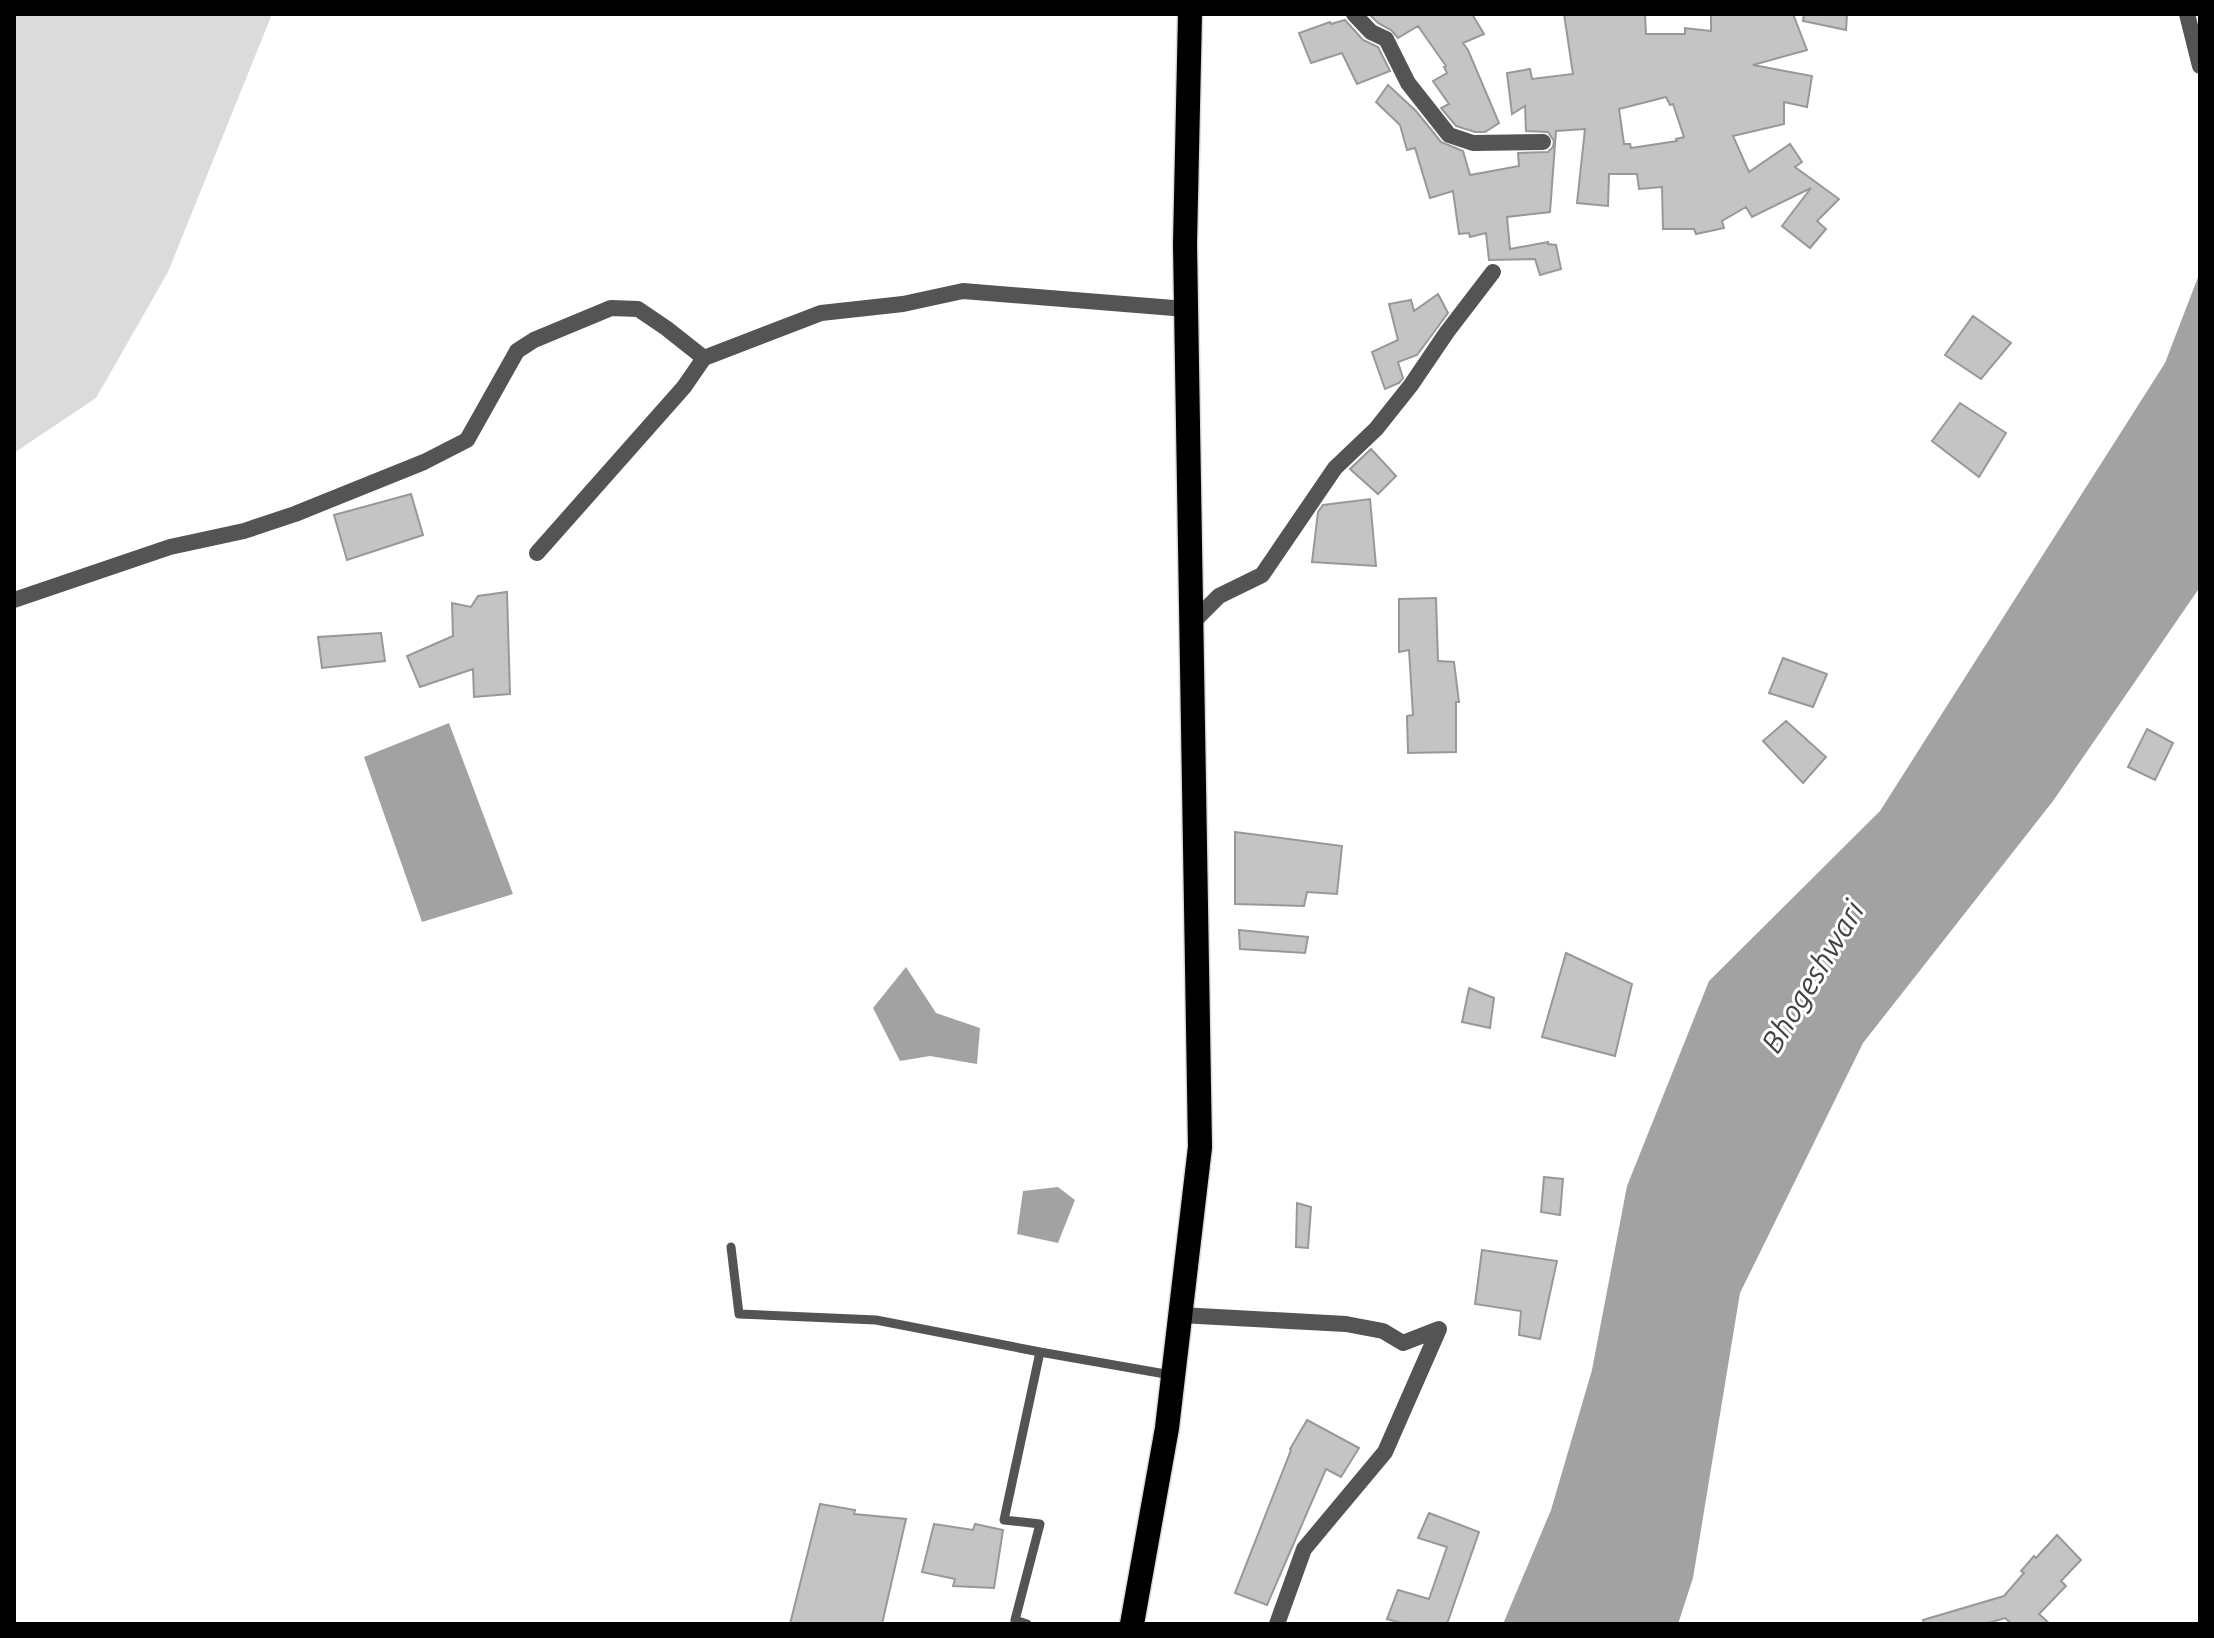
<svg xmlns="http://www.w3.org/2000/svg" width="2214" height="1638" font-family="Ubuntu,sans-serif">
	<rect width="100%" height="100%" fill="#fff"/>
	<path fill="#dbdbdb" d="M14 14H272L168 272 96 398 14 453Z"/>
	<path fill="#a2a2a2" d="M2200 272V587L2053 801 1863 1043 1740 1293 1693 1578 1678 1624H1503L1551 1510 1592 1370 1627 1186 1709 981 1880 811 2165 363Z
		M449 723 513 894 422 922 364 757Z
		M906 967 936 1013 980 1028 977 1064 930 1056 900 1061 873 1008Z
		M1058 1187 1075 1200 1058 1243 1017 1234 1023 1191Z"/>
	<path fill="#c4c4c4" stroke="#989898" stroke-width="2" fill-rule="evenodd" d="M1369 14H1472L1484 34 1463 43 1468 50 1499 123 1485 132H1475L1456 126 1441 108 1449 104 1433 81 1447 73 1444 67 1446 66 1418 26 1398 38 1391 30 1378 23Z
		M1564 14H1645L1646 34H1685V28L1711 31V14H1793L1807 50 1753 65 1812 76 1807 107 1784 102V124L1733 136 1749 172 1790 144 1802 162 1795 167 1839 199 1817 221 1826 229 1810 248 1782 226 1811 188 1752 217 1746 207 1722 221 1724 228 1696 234 1694 229H1663L1662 187 1639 189 1637 174H1609L1608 206 1577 203 1585 129 1556 131 1550 212 1507 217 1510 249 1548 242V244L1556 245 1561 269 1540 275 1535 259 1489 260 1486 233 1470 237 1469 233 1459 234 1453 191 1430 198 1415 148 1407 150 1400 125 1376 102 1388 85 1416 111 1441 142 1463 151 1470 175 1519 166 1518 153 1548 152 1553 147 1554 141 1548 132 1526 131 1525 106 1512 114 1507 73 1530 69 1532 79 1573 74ZM1666 97 1670 105 1673 104 1684 137 1676 139 1677 141 1631 148 1630 144H1624L1619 109Z
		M1804 14H1847L1846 30 1803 21Z
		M1345 20 1363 40 1378 47 1390 71 1357 84 1342 53 1311 63 1299 33 1330 22 1331 24Z
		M1438 294 1448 313 1417 355 1398 362 1403 378 1399 383 1385 389 1372 352 1398 340 1389 304 1411 300 1414 311Z
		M1973 316 2011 343 1981 379 1945 355Z
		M1960 403 2006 433 1979 477 1932 441Z
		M1371 449 1396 476 1378 494 1350 469Z
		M411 494 423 535 347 560 334 515Z
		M1370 499 1376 566 1312 562 1318 512 1323 505Z
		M507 592 510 694 474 697 473 669 420 687 407 656 453 636 452 603 471 607 478 596Z
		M1436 598 1438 661 1454 662 1459 702H1456V752L1408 753 1407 716 1413 715 1409 650 1399 652V599Z
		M381 633 385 661 322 668 318 637Z
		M1783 658 1827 674 1813 707 1769 693Z
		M1786 721 1826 757 1803 783 1763 741Z
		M2147 729 2173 743 2155 780 2128 767Z
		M1235 832 1342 846 1337 894 1307 892 1304 906 1235 904Z
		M1239 930 1308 937 1305 953 1240 949Z
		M1566 953 1632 984 1615 1056 1542 1037Z
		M1469 988 1494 998 1490 1028 1462 1022Z
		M1544 1177 1563 1179 1560 1215 1541 1212Z
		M1297 1203 1311 1207 1308 1248 1296 1247Z
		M1482 1250 1557 1261 1540 1339 1519 1335 1521 1311 1475 1304Z
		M1307 1420 1359 1448 1341 1477 1326 1469 1267 1605 1235 1593 1291 1450 1290 1449Z
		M820 1504 855 1510 854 1514 906 1519 882 1624H790Z
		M1429 1513 1479 1532 1447 1624H1405L1387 1619 1398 1590 1429 1599 1447 1547 1418 1538Z
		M934 1524 973 1530 975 1524 1003 1530 994 1588 953 1586 955 1579 922 1572Z
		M2057 1535 2081 1560 2061 1581 2066 1586 2039 1614 2050 1624H2012L2005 1618 1985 1624H1924L1923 1620 2004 1596 2024 1573 2021 1571 2034 1556 2036 1558Z"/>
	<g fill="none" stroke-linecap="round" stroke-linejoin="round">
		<defs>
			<path id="highway" d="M1132 1624 1167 1428 1200 1147 1185 244 1190 14"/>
		</defs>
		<use href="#highway" stroke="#dbdbdb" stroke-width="27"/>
		<path stroke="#545454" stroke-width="9" d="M731 1247 739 1314 876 1320 1040 1352 1004 1520 1040 1524 1015 1620 1027 1624
			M1040 1352 1171 1375"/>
		<path stroke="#545454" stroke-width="16" d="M1354 14 1371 32 1386 39 1408 83 1449 135 1473 143 1543 142
			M2187 14 2200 66
			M704 358 821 313 903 304 963 291 1186 309
			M14 600 170 547 244 531 295 514 424 462 467 440 517 351 534 340 611 308 638 309 666 328 704 358 684 387 537 553
			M1191 624 1219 596 1262 575 1335 468 1376 429 1411 385 1447 332 1493 272
			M1180 1315 1346 1324 1383 1331 1403 1343 1439 1329
			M1277 1624 1304 1549 1385 1452 1439 1329"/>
		<use href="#highway" stroke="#000" stroke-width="24"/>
	</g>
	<g text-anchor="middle" stroke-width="6" stroke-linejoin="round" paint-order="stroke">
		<g font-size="30" font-style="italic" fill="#434343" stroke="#fff">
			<text transform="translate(1813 977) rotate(-59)" y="10">Bhogeshwari</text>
		</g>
	</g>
	<rect width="2214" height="1638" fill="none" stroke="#000000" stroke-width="32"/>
</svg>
